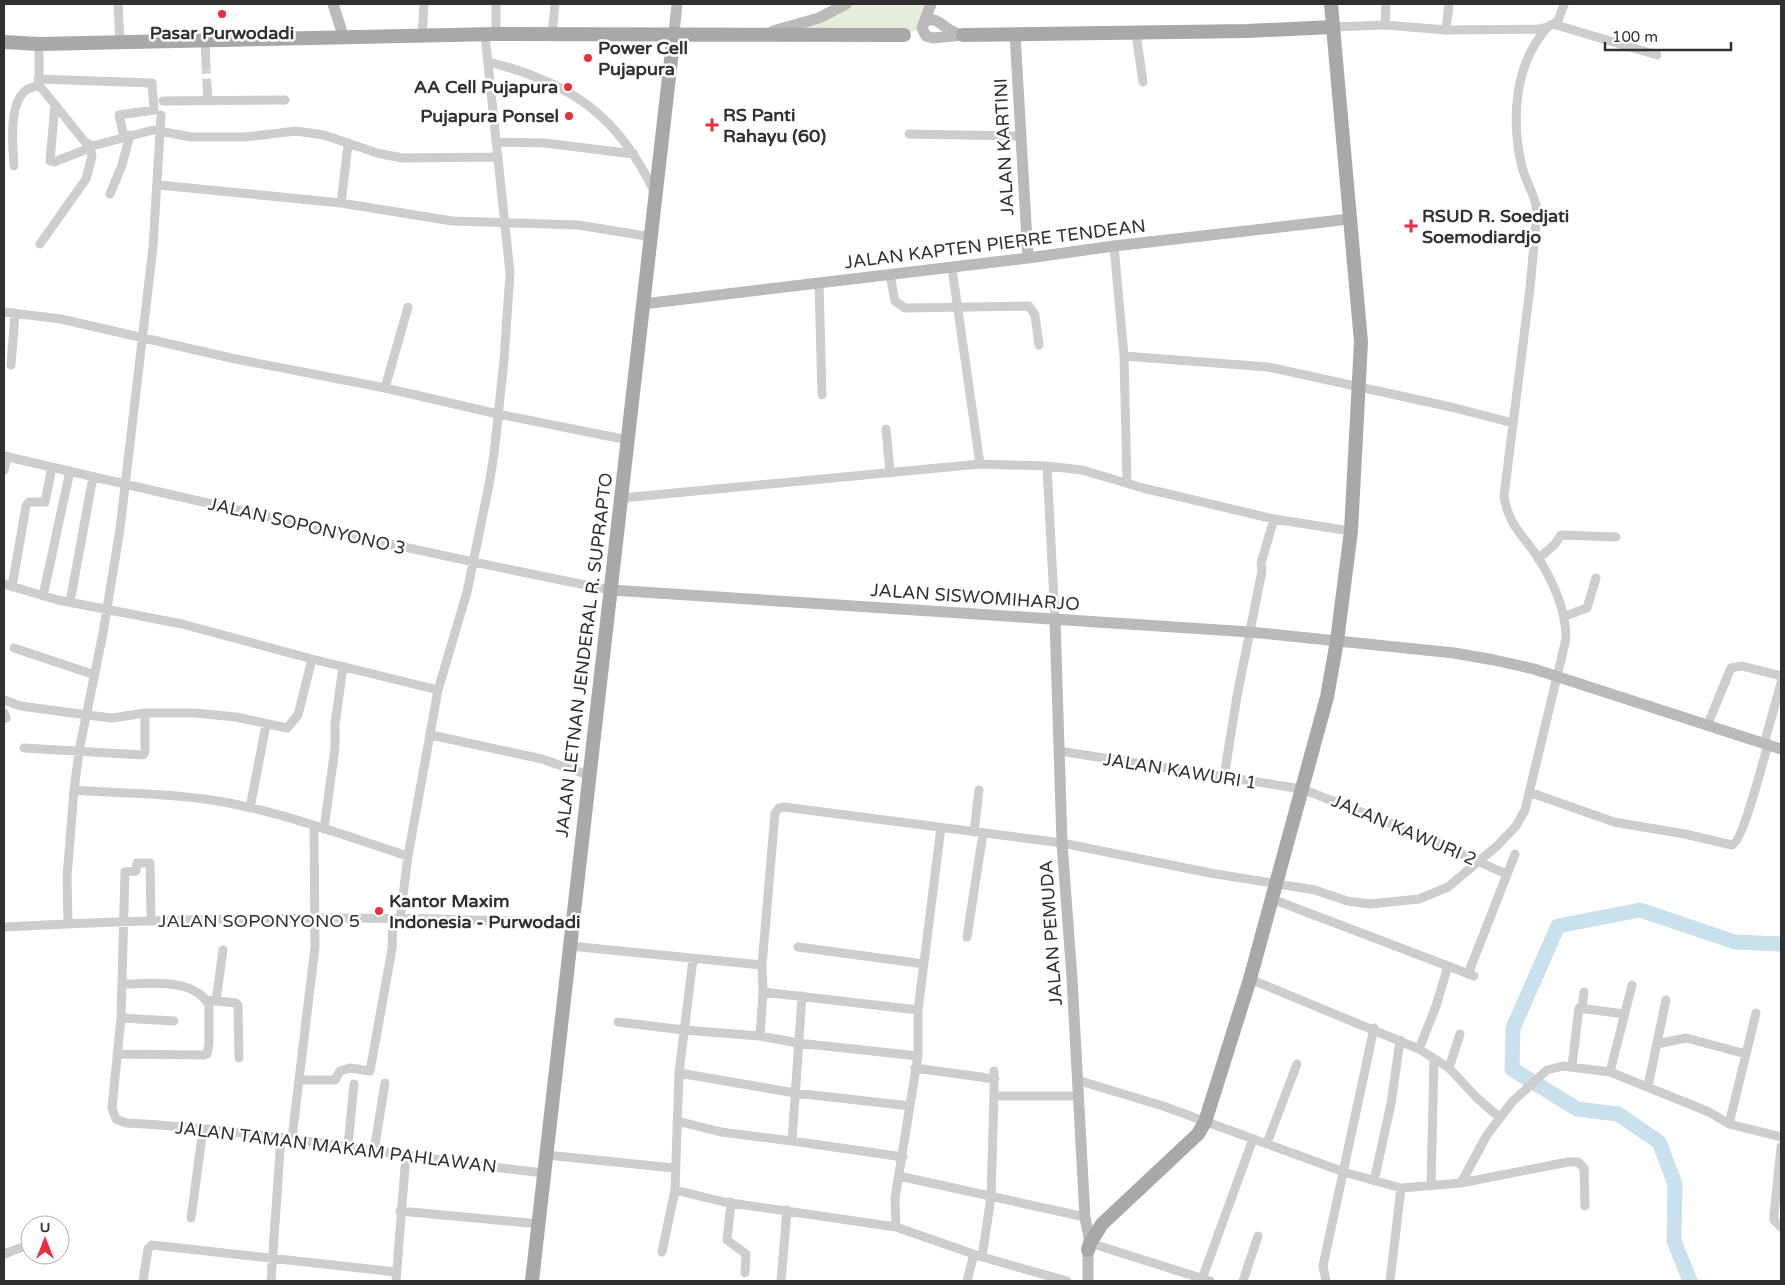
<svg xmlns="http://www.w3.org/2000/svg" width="1785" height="1285" font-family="'Varela Round',sans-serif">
	<rect width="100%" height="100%" fill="#fff"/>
	<path fill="#e6eddd" d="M848 4H931L918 29 904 35 794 28Z"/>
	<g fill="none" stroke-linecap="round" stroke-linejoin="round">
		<path stroke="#c9e0ed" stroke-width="15" d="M1690 1281 1674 1241 1675 1184 1659 1142 1618 1114 1577 1109 1512 1069 1513 1028 1558 926 1640 910 1735 942 1781 944"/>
		<path stroke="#d6d6d6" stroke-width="9" stroke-dasharray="9 4.5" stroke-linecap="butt" d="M206 65 207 85"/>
		<path stroke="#cdcdcd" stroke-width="9" d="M118 4 120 42
			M496 4V34
			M1553 24 1657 55
			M1385 25 1386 4
			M1333 27 1385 25 1446 30 1539 29 1547 27
			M1446 30 1449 4
			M1136 33 1143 82
			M552 35 555 4
			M422 37 424 4
			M205 40 206 65
			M39 44V85L85 142 92 146 153 130 192 137H245L296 131 324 135 377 153 402 158 497 157
			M489 62C571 83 618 115 655 193
			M38 79 152 83 154 110 119 115 124 137
			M207 85 208 101
			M163 101 285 100
			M55 105 50 161 54 162 90 148
			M909 134 1021 136
			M496 142 545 143 634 154
			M14 166C13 147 8 106 25 91 29 88 34 87 39 85
			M159 185 341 203 452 221 578 225 652 237
			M110 194 122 165 130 135
			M341 203 348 145
			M40 244 86 179 92 156 90 148 92 146
			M1114 246 1124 356 1127 483
			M952 268 980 464
			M890 275 895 301 905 308 1029 306 1035 315 1039 345
			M819 283 822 395
			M4 312 61 319 231 358 385 388 498 414 628 440
			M1124 356 1268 367 1451 407 1513 423
			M11 365 15 313
			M385 388 408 307
			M886 429 890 473
			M4 456C206 503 408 550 611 590
			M1047 466 1055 620
			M4 470 7 456
			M622 498 980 464 1047 466 1082 470 1143 488 1274 519 1351 531
			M1538 559 1554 545 1561 535 1616 537
			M4 584 58 600 182 624 312 659 438 690
			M12 587 26 506 29 502H45L52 467
			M43 596 70 471
			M70 602 93 477
			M1565 616 1587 608 1596 578
			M14 648 95 675
			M4 700 21 706 87 715 112 718 145 713H195L236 717 287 728 298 715 312 659
			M4 713 6 718 4 719
			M1707 726 1731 668 1742 666 1781 676
			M431 735 542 759 588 775
			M1764 744 1781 683
			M24 748 143 755 145 752V713
			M1059 751 1302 789 1420 835 1506 874
			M1224 777 1237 696 1262 571 1261 563 1274 519
			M74 790C126 794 179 793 229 803 290 815 349 837 408 856
			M1529 792 1614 822 1685 834 1732 845C1743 842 1763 760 1768 745
			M250 808 266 725
			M324 829 335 748V724L343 667
			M974 832 979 790
			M1272 899 1448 966 1436 1006 1419 1049
			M400 920 408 856 438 690 467 592 489 485 494 454 504 360 510 273 485 35
			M151 921 150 863H137L136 871 125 872 121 1018 112 1108 116 1119 126 1123C266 1130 405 1158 544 1173
			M68 924 67 877 74 790 79 751 103 633 120 529 153 247 161 115
			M4 927C193 917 384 915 574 923
			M967 937 983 833
			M570 946 762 965 775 813 779 808 784 807 1062 843 1210 873 1315 890 1347 901 1370 904 1419 899 1448 887 1497 846 1516 826 1525 810 1566 639C1566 610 1554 584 1539 559 1524 536 1508 525 1504 496L1530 288 1537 211C1535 194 1526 183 1522 167 1511 121 1514 66 1546 29 1549 25 1554 24 1558 21L1564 4
			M798 947 924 964
			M693 959 679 1073 675 1190 724 1202 896 1227 982 1257 1067 1281
			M762 965 763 992
			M1448 966 1474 976
			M1468 974 1515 854
			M1250 979 1419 1049 1449 1068 1477 1098 1500 1118
			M802 996 792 1141 903 1157
			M206 1000 236 1003 238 1005 239 1058
			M216 1001 223 950
			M1582 1008 1584 992
			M121 1018 174 1021
			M618 1022 684 1030 760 1036 798 1043 918 1056
			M760 1036 763 992 918 1010
			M1657 1044 1686 1038 1746 1054
			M117 1054 204 1055 207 1054 209 1044V1005C193 977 150 984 122 984
			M1572 1066 1579 1008 1624 1014
			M915 1068 995 1079
			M1449 1068 1460 1034
			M994 1071V1096H1077
			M1610 1072 1632 985
			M679 1073 795 1093 910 1106
			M300 1080H335L340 1071 350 1068 370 1071 392 949 393 920
			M1077 1080 1163 1106 1344 1172 1401 1188 1461 1183 1568 1162H1578L1584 1168 1585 1206
			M1648 1086 1666 1000
			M677 1121 721 1132 792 1141
			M1729 1124 1756 1013
			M292 1138 315 947 314 826
			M1267 1143 1297 1064
			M348 1146 354 1084
			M1781 1147 1774 1215V1220L1781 1227
			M374 1151 385 1083
			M546 1155 674 1168
			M899 1176 1085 1217
			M1374 1181 1391 1104 1400 1040
			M1461 1183 1487 1135 1512 1102 1547 1070 1563 1066 1610 1072 1709 1112 1729 1124 1781 1137
			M1431 1186 1434 1059
			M731 1202 727 1240 746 1254 745 1273
			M400 1211 539 1224
			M191 1218 203 1129
			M896 1227 895 1198 918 1056V1010L941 827
			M1090 1243 1210 1281
			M662 1252 675 1190
			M4 1254 20 1248
			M982 1257 991 1197 994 1096
			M1202 1279 1253 1139
			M143 1281 148 1249 152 1245 396 1272
			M271 1281 281 1137
			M396 1281 406 1155
			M781 1281 787 1210
			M967 1281 974 1254
			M1243 1281 1258 1236
			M1326 1281 1323 1266 1374 1028
			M1390 1281 1401 1188"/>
		<path stroke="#bababa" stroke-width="11" d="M333 4 344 38
			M931 4 922 28 926 36 933 38 963 35
			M925 22C937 14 944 30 957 33
			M773 31 819 18 846 4
			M674 33 677 4
			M1015 34 1028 258
			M643 304 1028 258 1114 246 1350 219
			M611 590 1250 632 1454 653 1494 660 1534 669 1781 749
			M1055 620 1062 843 1072 978 1085 1217 1090 1243
			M1088 1281V1250"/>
		<path stroke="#a8a8a8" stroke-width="14" d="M963 35 1247 31 1333 27
			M4 42 39 44 496 34 904 35
			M1088 1250 1090 1243 1102 1224 1198 1134 1205 1122 1250 979 1327 697 1337 641 1351 531 1361 342 1331 4
			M532 1281C579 865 626 449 674 33"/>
	</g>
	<g fill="#ea2e3e" stroke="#fff" stroke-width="2">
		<circle cx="222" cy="14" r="5"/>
		<circle cx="588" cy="58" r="5"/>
		<circle cx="568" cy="87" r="5"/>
		<circle cx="569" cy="116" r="5"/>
		<path d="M709.5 117.5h5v5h5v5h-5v5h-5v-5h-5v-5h5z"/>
		<path d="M1408.5 218.5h5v5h5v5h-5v5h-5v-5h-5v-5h5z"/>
		<circle cx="379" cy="911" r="5"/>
	</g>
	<g text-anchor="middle" stroke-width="5" stroke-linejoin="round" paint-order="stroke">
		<g font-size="18" font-weight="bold" fill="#303030" stroke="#fff" text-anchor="start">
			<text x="222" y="39" text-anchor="middle">Pasar Purwodadi</text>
			<text x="598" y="54">Power Cell<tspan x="598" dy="21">Pujapura</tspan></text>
			<text x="558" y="93" text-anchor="end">AA Cell Pujapura</text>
			<text x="723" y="121">RS Panti<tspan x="723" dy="21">Rahayu (60)</tspan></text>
			<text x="559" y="122" text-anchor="end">Pujapura Ponsel</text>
			<text x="1422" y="222">RSUD R. Soedjati<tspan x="1422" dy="21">Soemodiardjo</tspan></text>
			<text x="389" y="907">Kantor Maxim<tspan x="389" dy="21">Indonesia - Purwodadi</tspan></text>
		</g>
		<g font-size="18" fill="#303030" stroke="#fff">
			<text transform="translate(1004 147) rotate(-93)" y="6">JALAN KARTINI</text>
			<text transform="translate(995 244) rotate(-7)" y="6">JALAN KAPTEN PIERRE TENDEAN</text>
			<text transform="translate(307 526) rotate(13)" y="6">JALAN SOPONYONO 3</text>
			<text transform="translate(975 597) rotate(4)" y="6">JALAN SISWOMIHARJO</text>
			<text transform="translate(584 655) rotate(-83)" y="6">JALAN LETNAN JENDERAL R. SUPRAPTO</text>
			<text transform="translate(1180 771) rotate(9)" y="6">JALAN KAWURI 1</text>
			<text transform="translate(1404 830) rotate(23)" y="6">JALAN KAWURI 2</text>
			<text x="259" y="927">JALAN SOPONYONO 5</text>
			<text transform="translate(1051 933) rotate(-94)" y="6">JALAN PEMUDA</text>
			<text transform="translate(336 1147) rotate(7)" y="6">JALAN TAMAN MAKAM PAHLAWAN</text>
		</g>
	</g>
	<rect width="1785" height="1285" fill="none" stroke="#303030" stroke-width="10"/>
	<g transform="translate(45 1240)"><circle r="24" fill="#ffffff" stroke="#acacac"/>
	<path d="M0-4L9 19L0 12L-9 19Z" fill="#ea2e3e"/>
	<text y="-8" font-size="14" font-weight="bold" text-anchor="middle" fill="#303030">U</text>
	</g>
	<path d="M1605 42v8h126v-8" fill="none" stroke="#303030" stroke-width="2.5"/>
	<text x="1612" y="42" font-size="15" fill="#303030" stroke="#ffffff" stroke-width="4" paint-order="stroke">100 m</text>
</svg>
